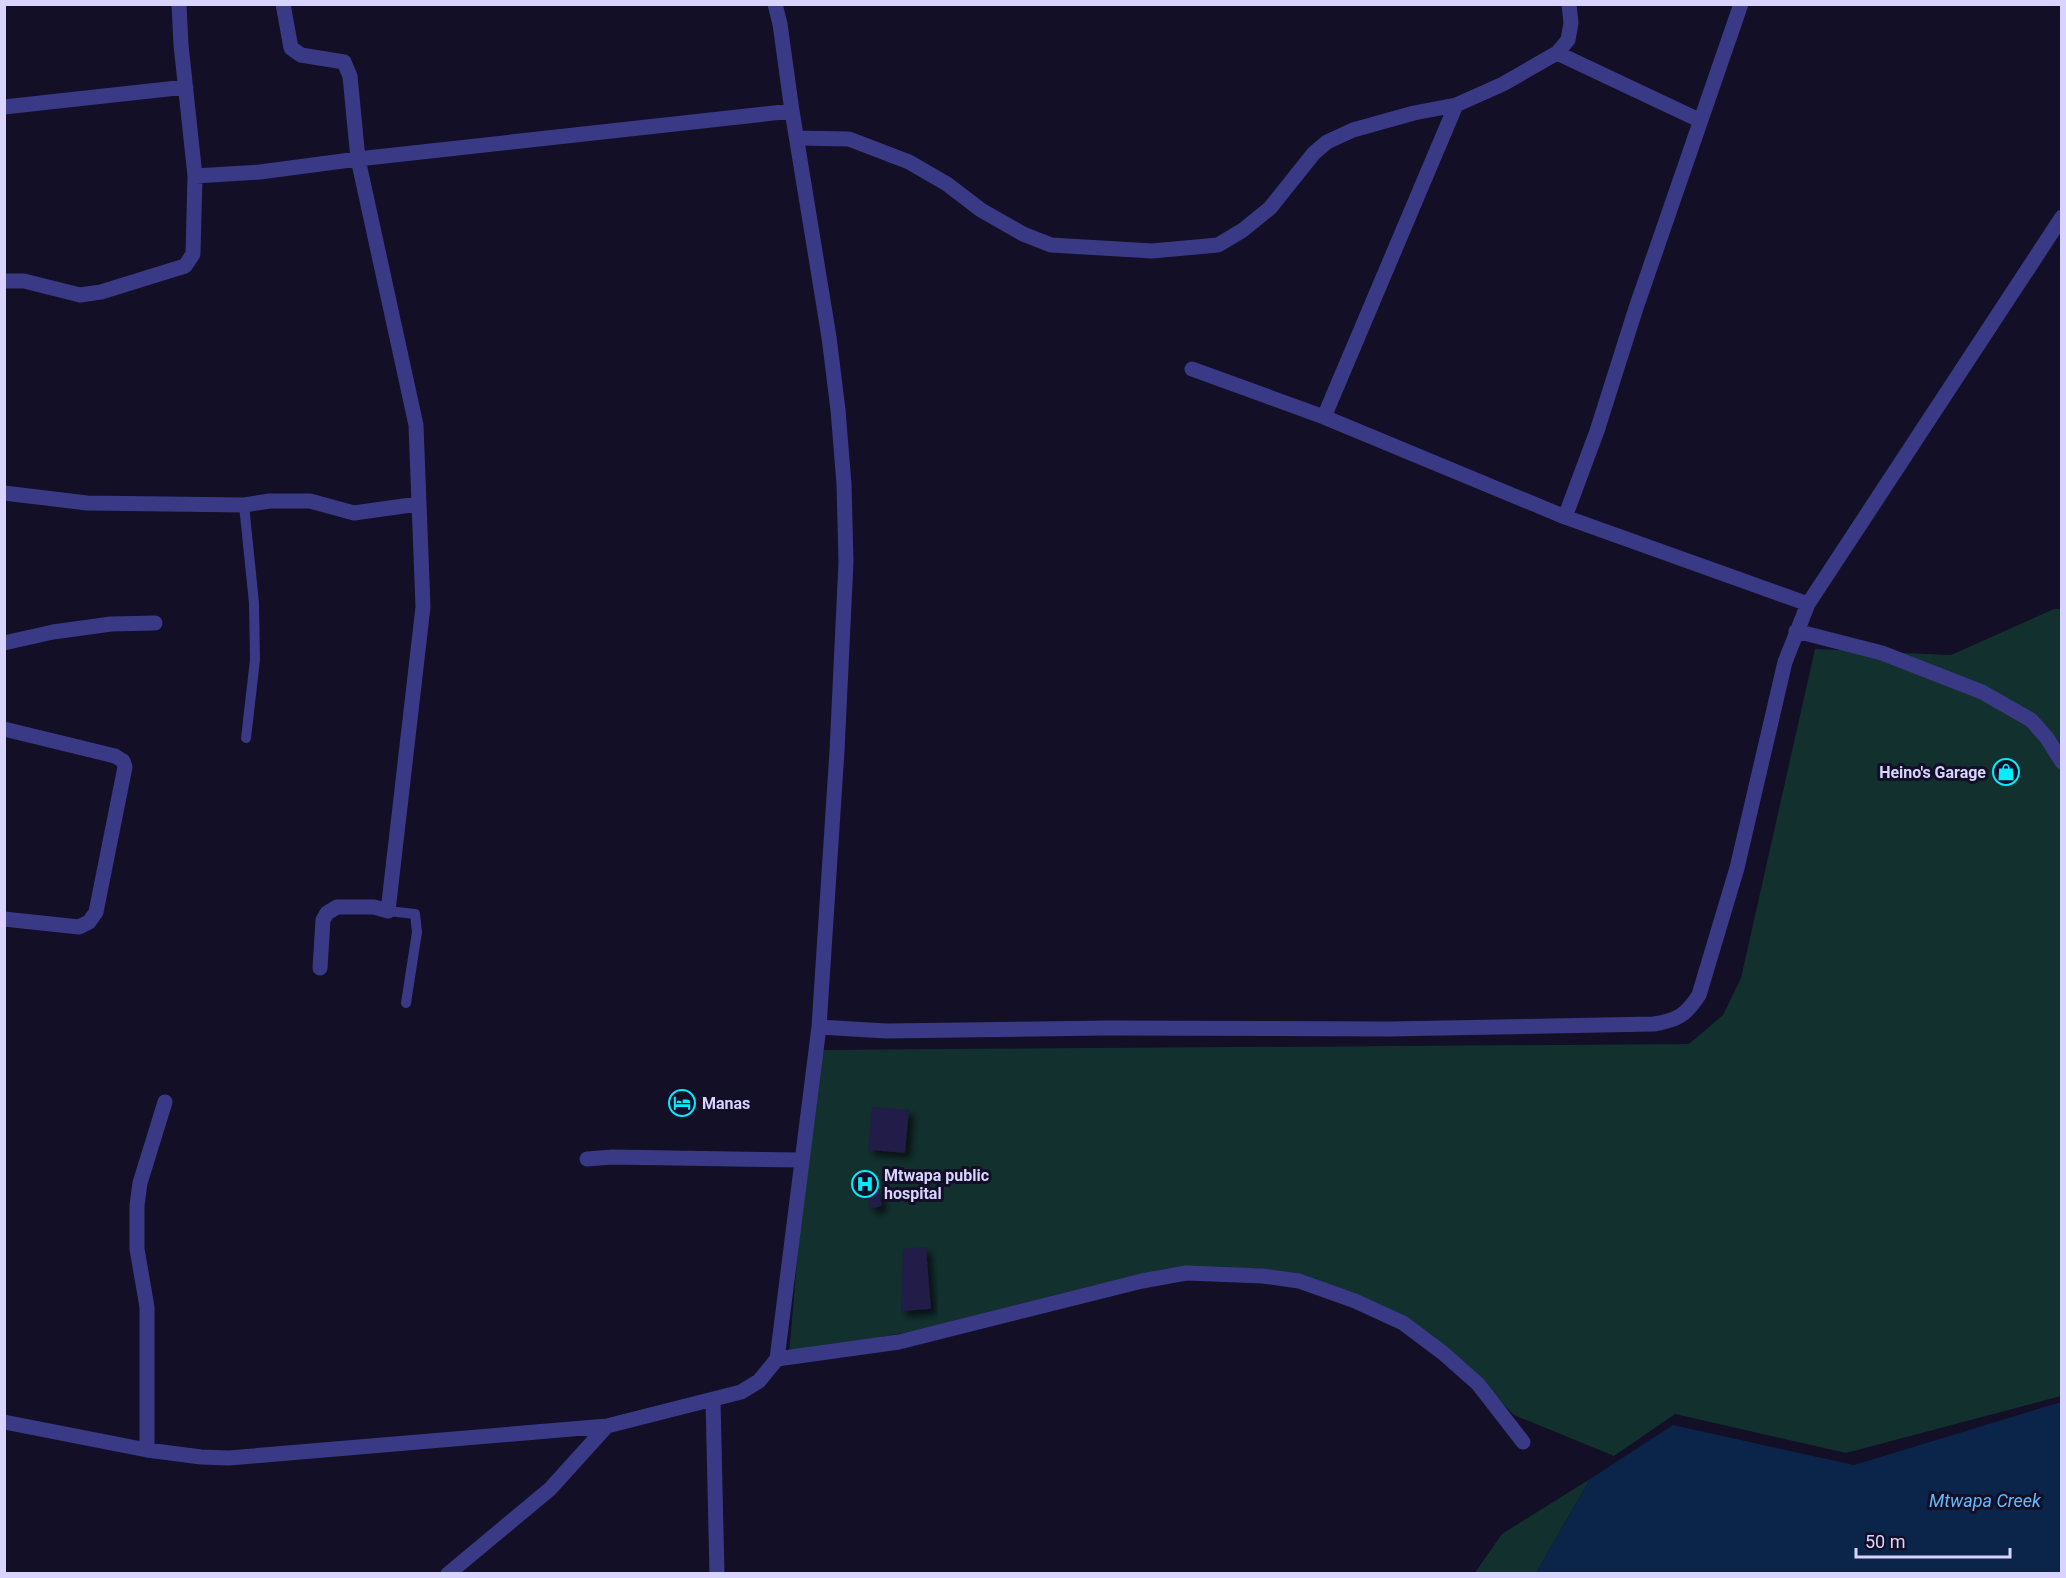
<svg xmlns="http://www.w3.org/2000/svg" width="2066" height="1578" font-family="Roboto,sans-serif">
	<defs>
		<filter id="shadow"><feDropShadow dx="5.5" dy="5.5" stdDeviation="3" flood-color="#0009"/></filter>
	</defs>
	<rect width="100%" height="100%" fill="#120f26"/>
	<path fill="#12302e" d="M2054 609H2061V1396L1846 1453 1675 1414 1614 1456 1514 1415 1447 1349 1307 1276 1256 1268 1167 1269 913 1331 789 1355 815 1050 1689 1044 1723 1015 1741 978 1815 649 1951 655Z
		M1590 1479 1536 1573 1474 1574 1502 1534Z"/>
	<path fill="#0b2449" d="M2061 1402V1573H1536L1590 1479 1673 1425 1854 1465Z"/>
	<path fill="#221a48" filter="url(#shadow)" d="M872 1107 909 1110 905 1153 868 1150Z
		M879 1192 882 1206 870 1209 867 1194Z
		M926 1247 931 1309 901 1311 903 1249Z"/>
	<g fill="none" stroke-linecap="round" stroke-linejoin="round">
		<path stroke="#3a3986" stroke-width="10" d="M244 505 254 603 255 660 246 738
			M388 911 415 914 417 932 406 1003"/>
		<path stroke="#3a3986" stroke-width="15" d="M179 4 181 45 195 176
			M283 4 291 48 301 55 344 62 350 76 358 159 416 425 423 607 388 911 374 907H337L327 913 323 920 320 968
			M1557 53 1699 120
			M4 107 186 87
			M797 138 849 139 909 162 947 184 981 210 1023 234 1051 245 1152 251 1218 245 1243 230 1270 208 1314 153 1327 142 1353 130 1414 113 1456 105 1503 84 1557 53 1568 40 1571 23 1569 4
			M4 281H24L80 295 101 292 185 266 193 254 195 176 260 172 358 159 792 111
			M1192 369 1324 417 1565 517 1808 604
			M1324 417 1456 105
			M4 493 87 503 244 505 270 501H310L354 513 418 504
			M1565 517 1597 431 1636 308 1741 4
			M1796 631 1882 653 1982 692 2031 720 2047 738 2062 762
			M4 643 53 632 111 624 155 623
			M4 729 115 756 123 761 125 767 96 912 89 922 79 927 4 919
			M819 1027 886 1031 1107 1028 1389 1029 1654 1024C1678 1020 1686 1015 1699 995L1737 868 1785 662 1808 604 2062 217
			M587 1159 612 1157 801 1160
			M777 1359 899 1342 1142 1281 1186 1273 1263 1276 1299 1281 1355 1301 1403 1323 1443 1353 1478 1384 1523 1442
			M713 1400 717 1574
			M4 1422 147 1450 201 1457 229 1458 607 1426 741 1392 759 1381 777 1359 819 1027 837 751 846 562 844 484 838 410 829 337 792 111 780 24 775 4
			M147 1450V1307L137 1249V1205L140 1183 165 1102
			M448 1574 550 1489 607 1426"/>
	</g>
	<defs>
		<symbol id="shop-ring" viewBox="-11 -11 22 22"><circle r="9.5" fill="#120f26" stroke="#0ef" stroke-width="1.5"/><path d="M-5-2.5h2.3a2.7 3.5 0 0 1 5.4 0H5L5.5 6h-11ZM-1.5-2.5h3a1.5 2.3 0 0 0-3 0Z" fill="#0ef"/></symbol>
		<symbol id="hotel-ring" viewBox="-11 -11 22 22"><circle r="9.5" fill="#120f26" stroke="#0ef" stroke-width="1.5"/><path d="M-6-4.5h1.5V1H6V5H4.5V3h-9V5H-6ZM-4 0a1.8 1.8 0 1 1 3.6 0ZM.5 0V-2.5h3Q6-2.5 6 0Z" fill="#0ef"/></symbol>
		<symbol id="hospital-ring" viewBox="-11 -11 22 22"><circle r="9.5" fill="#120f26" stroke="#0ef" stroke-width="1.5"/><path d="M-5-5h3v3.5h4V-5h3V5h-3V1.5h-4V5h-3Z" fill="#0ef"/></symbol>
	</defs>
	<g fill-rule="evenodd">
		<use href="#shop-ring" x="1991" y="757" width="30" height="30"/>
		<use href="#hotel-ring" x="667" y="1088" width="30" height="30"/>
		<use href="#hospital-ring" x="850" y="1169" width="30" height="30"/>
	</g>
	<g text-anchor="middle" stroke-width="6" stroke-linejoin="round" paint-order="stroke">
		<g font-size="16" font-weight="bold" fill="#d8d4ff" stroke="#120f26" text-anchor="start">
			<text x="1986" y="778" text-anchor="end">Heino's Garage</text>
			<text x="702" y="1109">Manas</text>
			<text x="884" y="1181">Mtwapa public<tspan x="884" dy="18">hospital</tspan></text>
		</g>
		<g font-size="18" font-style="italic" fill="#62bbff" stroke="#120f26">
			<text x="1985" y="1507">Mtwapa Creek</text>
		</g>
	</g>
	<rect width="2066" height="1578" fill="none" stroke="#d8d4ff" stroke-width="12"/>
	<path d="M1856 1548v9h154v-9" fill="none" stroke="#d8d4ff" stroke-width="3"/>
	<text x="1865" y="1548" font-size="18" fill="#d8d4ff" stroke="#120f26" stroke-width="4.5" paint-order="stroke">50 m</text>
</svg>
